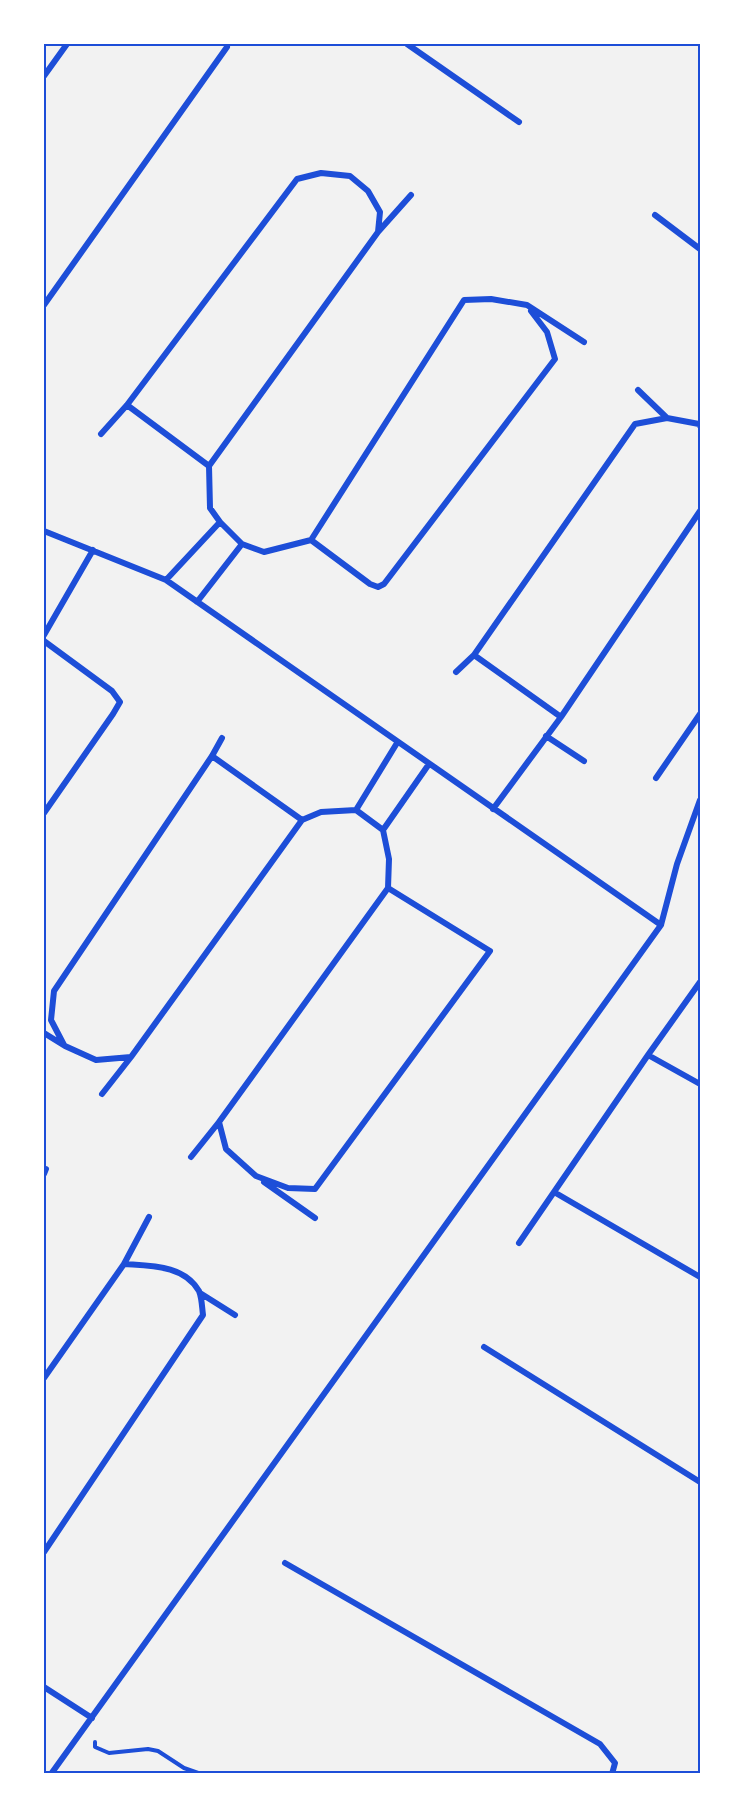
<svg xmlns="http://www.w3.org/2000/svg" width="744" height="1817" font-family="'Archivo Narrow',sans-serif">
	<rect width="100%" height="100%" fill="#f2f2f2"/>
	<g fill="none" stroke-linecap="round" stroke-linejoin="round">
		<path stroke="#1d4ed8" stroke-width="4" d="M95 1742V1747L109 1753 148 1749 158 1751 184 1768 201 1774"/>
		<path stroke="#1d4ed8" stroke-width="6" d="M407 44 519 122
			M44 76 67 44
			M655 215 700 249
			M378 232 411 195
			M44 305 227 47
			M638 390 667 418
			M127 405 209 466
			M101 434 127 405 297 179 321 173 350 176 368 191 380 212 378 232 209 466 210 508 220 522 242 544 264 552 311 540 464 300 491 299 527 305 584 342
			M44 531 166 580 661 925
			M311 540 370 584 378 587 384 584 555 359 547 332 531 311
			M166 580 220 522
			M197 602 242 544
			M44 635 93 550
			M44 641 112 691 120 702 113 714 44 813
			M474 655 561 717
			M456 672 474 655 635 424 667 418 699 424 700 426
			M546 736 584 761
			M212 756 302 820
			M656 778 700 714
			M493 809 561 717 700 511
			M356 810 397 743
			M383 830 429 764
			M44 1033 65 1046 96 1060 131 1057 302 820 321 812 356 810 383 830 389 859 388 888 219 1122 226 1149 256 1176 288 1188 315 1189 490 951 388 888
			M64 1045 51 1020 54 991 212 756 222 738
			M648 1055 700 1084
			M102 1094 131 1057
			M191 1157 219 1122
			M44 1174 46 1169
			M264 1182 315 1218
			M554 1192 700 1277
			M519 1243 648 1055 700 982
			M124 1264 149 1217
			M200 1293 235 1315
			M484 1347 700 1482
			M44 1378 124 1264C151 1266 184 1265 199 1291 202 1298 202 1308 203 1315L44 1552
			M285 1563 600 1744 615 1763 612 1774
			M44 1687 92 1718
			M51 1774 661 925 677 864 700 800"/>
	</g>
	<rect width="744" height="1817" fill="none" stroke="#ffffff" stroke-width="90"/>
	<rect x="45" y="45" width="654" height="1727" fill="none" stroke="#1d4ed8" stroke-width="2"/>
</svg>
